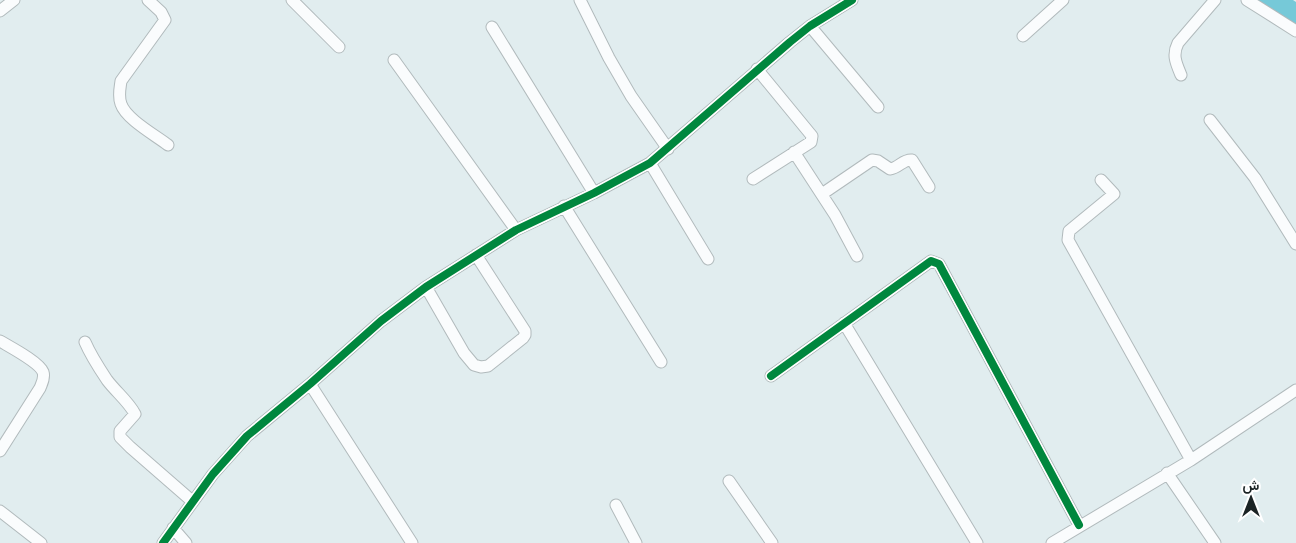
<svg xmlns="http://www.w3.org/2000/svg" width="1296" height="543" font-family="Georgia,Vazirmatn,serif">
	<rect width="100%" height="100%" fill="#e1edef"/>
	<path fill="#76c9d8" d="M1254 0H1293L1296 2V27Z"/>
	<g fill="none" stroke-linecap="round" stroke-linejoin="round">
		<defs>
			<path id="minor" d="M148 0 161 12 165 20 121 81C120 89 118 96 121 104 126 119 155 135 168 145
				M292 0 339 47
				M580 0 609 58 631 96 668 149
				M1247 0 1296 31
				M0 11 14 0
				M810 26 878 107
				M492 27 594 193
				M1023 36 1063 0
				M394 60 516 230
				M1181 75C1176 63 1172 55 1178 43L1215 0
				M1210 120 1255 178 1296 244
				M794 152 835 215 857 256
				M650 163 708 259
				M753 179 811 142 812 136 757 69
				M1101 180 1114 194 1069 231 1068 240 1191 460
				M822 194 872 160 878 161 890 169C899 168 903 159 912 160L929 187
				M564 206 661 362
				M426 287 464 353 474 365 481 367 488 366 523 338 525 335V331L476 255
				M844 323 977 543
				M0 341C10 347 39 362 43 372 45 378 42 383 40 388L0 451
				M85 342C91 356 99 368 107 380 116 392 128 401 135 414L120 431V437L130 447 192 501
				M771 376 931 261 939 264 1079 525
				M310 384 412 543
				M1167 473 1215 543
				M729 481 772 543
				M616 505 636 543
				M0 511 41 543
				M173 528 186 543
				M163 543 213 474 247 436 310 384 381 321 426 287 516 230 594 193 650 163 790 42 810 26 852 0
				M1052 543 1191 460 1296 390"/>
		</defs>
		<use href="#minor" stroke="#b1babc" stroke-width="13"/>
		<use href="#minor" stroke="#fafcfd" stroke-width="11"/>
		<defs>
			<path id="cycleway" d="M771 376 931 261 939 264 1079 525
				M163 543 213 474 247 436 310 384 381 321 426 287 516 230 594 193 650 163 790 42 810 26 852 0"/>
		</defs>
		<use href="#cycleway" stroke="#fff" stroke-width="11"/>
		<use href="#cycleway" stroke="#00873e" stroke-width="8"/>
	</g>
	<g transform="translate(1251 498)" stroke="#ffffff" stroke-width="4" paint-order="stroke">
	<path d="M0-4L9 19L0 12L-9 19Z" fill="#1b2324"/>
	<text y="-8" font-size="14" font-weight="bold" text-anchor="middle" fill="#1b2324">ش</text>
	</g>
</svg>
